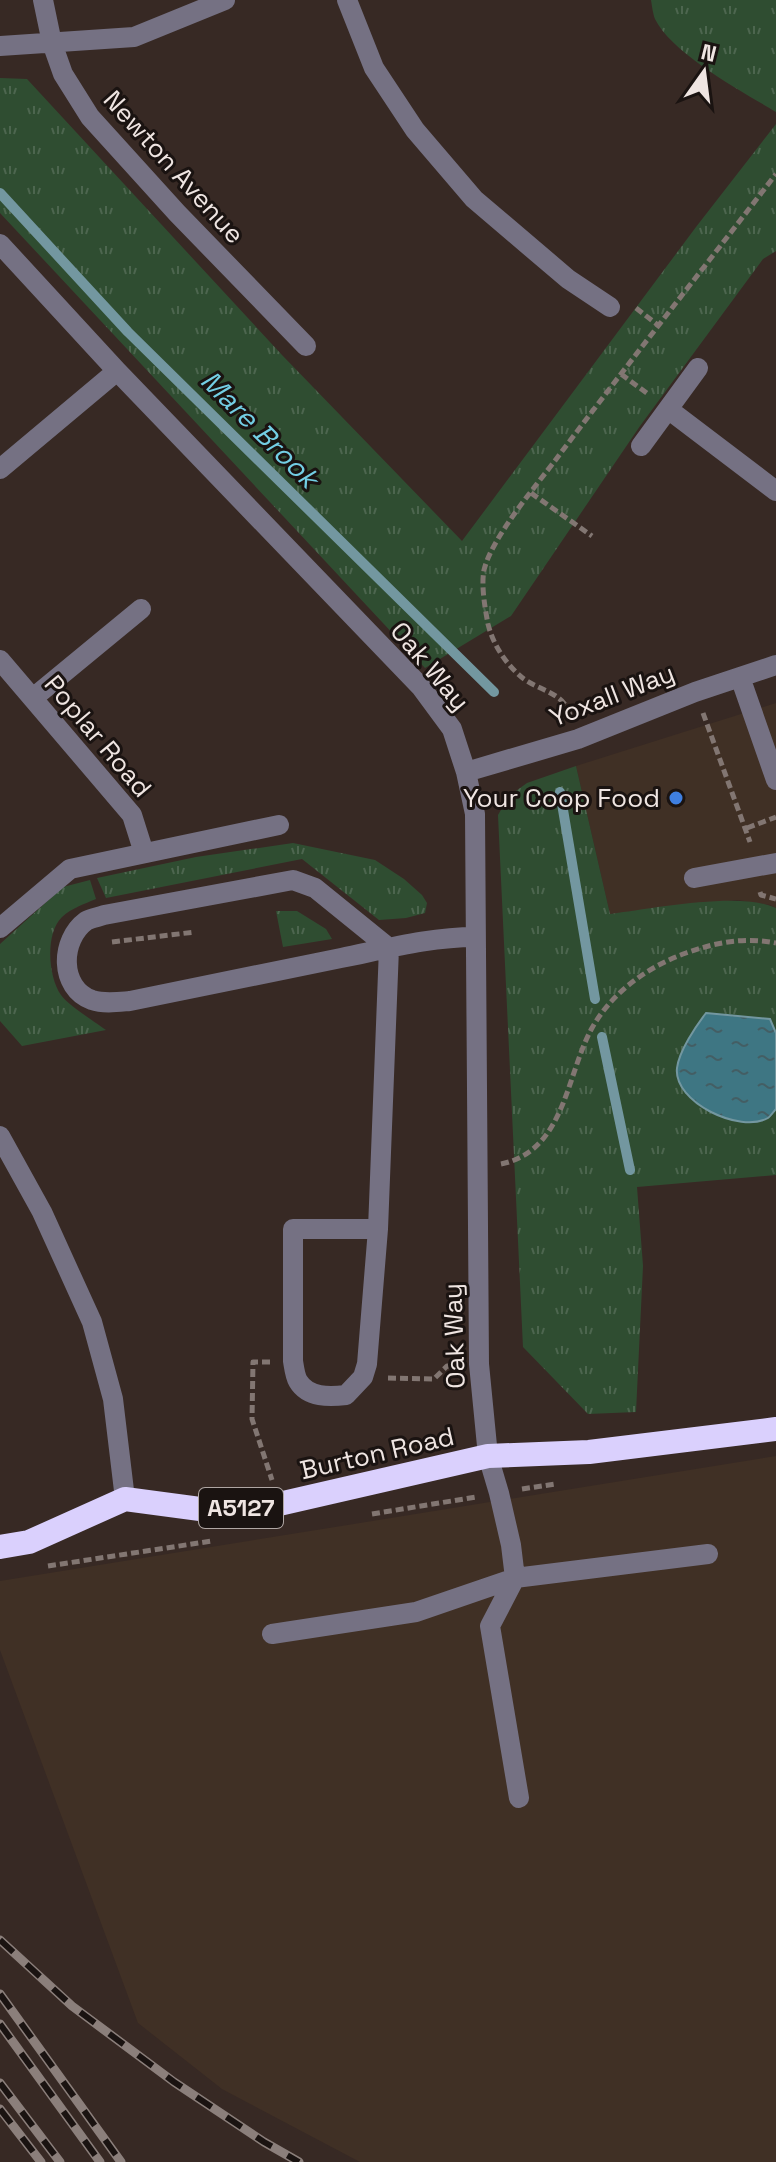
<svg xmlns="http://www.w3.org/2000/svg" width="776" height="2162" viewBox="0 0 776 2162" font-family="'Space Grotesk',sans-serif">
	<defs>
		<pattern id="grass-tufts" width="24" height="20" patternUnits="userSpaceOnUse" patternTransform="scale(2)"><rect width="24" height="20" fill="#2f4d31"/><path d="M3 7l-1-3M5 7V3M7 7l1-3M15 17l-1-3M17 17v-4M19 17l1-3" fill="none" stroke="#4d664f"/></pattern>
		<pattern id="water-ripples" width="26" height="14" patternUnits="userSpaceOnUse" patternTransform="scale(2)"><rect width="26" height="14" fill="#3e7683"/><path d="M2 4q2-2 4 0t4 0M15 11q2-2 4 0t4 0" fill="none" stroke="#435e64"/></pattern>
	</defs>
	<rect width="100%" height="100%" fill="#372924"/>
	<path fill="#403025" d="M 776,703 L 776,908 L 770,905 L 737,900 L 610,914 L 576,766 Z
		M 776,1456 L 776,2162 L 360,2162 L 222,2089 L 138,2023 L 0,1650 L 0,1581 Z"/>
	<path fill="url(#grass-tufts)" d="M 651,0 L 776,0 L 776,112 C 743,92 672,54 655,19 C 653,14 652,6 651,0 Z
		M 0,78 L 27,79 L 282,355 L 462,541 L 696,227 L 776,124 L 776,251 L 763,259 L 640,426 L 511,616 L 425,668 L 0,213 Z
		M 576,766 L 610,914 C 651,909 741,891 776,908 L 776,1175 L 637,1187 L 643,1266 L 636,1412 L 588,1414 L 523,1347 L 498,815 L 509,796 L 527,783 Z
		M 293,843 L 375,860 L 404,879 L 422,895 L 427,903 L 425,913 L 406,918 L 379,920 L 302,859 L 106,898 L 97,878 L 196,857 Z
		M 90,880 L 96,899 C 84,904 72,908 62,917 C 45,933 48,977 61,995 C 68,1005 95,1022 106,1030 L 22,1046 L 0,1021 L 0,944 L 63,887 Z
		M 276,911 L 297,911 L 326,929 L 332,939 L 283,947 Z"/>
	<path fill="url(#water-ripples)" stroke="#7397a0" stroke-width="2" d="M 706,1013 L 770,1019 L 776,1033 L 776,1109 C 775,1110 769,1118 768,1118 C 740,1134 673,1102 677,1068 C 679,1051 696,1026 706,1013 Z"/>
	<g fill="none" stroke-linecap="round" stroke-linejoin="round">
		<path stroke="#7397a0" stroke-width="10" d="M 0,193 L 128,332 L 494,692
			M 560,792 L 595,999
			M 602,1037 L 630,1170"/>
		<path stroke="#827672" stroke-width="5" stroke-dasharray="8 4" stroke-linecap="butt" d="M 636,308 L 659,326
			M 621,374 L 648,394
			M 531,493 L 592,536
			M 703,713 L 750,842
			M 570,715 C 564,693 541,691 524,679 C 507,666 493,645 488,624 C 485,608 481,586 484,570 C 492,537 536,486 557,458 C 629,362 703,269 776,174
			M 747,828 L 776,817
			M 760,892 L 761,895 L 776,899
			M 112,942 L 195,932
			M 501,1164 C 565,1151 566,1075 592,1028 C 612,992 649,966 686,953 C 717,942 744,937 776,943
			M 270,1362 L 253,1362 L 252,1419 L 272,1480
			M 388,1378 L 434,1379 L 447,1366 L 453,1366
			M 522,1489 L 555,1484
			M 372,1514 L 476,1497
			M 48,1566 L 212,1541"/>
		<path stroke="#757183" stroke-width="20" d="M 43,0 L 52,43 L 63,74 L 90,117 L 177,213 L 306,346
			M 347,0 L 374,68 L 415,130 L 474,199 L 568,279 L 610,307
			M 0,46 L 134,37 L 225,0
			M 0,244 L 117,371 L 421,687 L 452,729 L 466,772 L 475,814 L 479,1364 L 488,1456 L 499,1493 L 511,1545 L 515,1578 L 490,1626 L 519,1798
			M 668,409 L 776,491
			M 641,446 L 698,368
			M 0,469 L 117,371
			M 0,660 L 132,815 L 144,853
			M 740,677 L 776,780
			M 33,698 L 141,609
			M 466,772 L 578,739 L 695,692 L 776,665
			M 694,878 L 776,863
			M 0,928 L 70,869 L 279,825
			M 389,948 L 315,888 L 293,880 L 104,915 C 99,917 91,918 86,921 C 60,940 59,988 92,1000 C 104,1004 118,1002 130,1001 C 201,986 271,972 341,958 C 386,949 430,937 475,937
			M 0,1136 L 42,1212 L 92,1322 L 113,1399 L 125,1499
			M 378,1229 L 293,1229 L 293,1361 C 294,1367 295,1376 298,1381 C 308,1398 330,1397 346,1395 L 363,1377 L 367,1364 L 378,1229 L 389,948
			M 272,1634 L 416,1612 L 515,1578 L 708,1554"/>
		<path stroke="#dad0fd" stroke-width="24" d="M 0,1547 L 29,1542 L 125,1499 L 215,1511 L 279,1504 L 488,1456 L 589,1452 L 776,1429"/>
		<defs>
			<path id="rail" d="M 0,1940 L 72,2006 L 174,2082 L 264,2142 L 299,2162
				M 0,1994 L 121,2162
				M 0,2024 L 100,2162
				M 0,2083 L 60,2162
				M 0,2109 L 41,2162"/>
		</defs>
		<use href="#rail" stroke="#8b7f7b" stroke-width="9"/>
		<use href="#rail" stroke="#1a1311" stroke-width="6" stroke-dasharray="18" stroke-linecap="butt"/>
	</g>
	<circle fill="#3f7fe0" stroke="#1a1311" stroke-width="3" cx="676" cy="798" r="8"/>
	<g text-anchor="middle" stroke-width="6" stroke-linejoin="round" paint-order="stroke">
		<rect fill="#1a1311" stroke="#afa6a3" stroke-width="2" x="199" y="1488" width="84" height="40" rx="6"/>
		<g font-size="24" font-weight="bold" fill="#efe5e2">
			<text x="241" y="1516">A5127</text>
		</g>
		<g font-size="26" fill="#efe5e2" stroke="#1a1311">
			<text transform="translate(174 167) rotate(48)" y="9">Newton Avenue</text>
			<text transform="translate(430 666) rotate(50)" y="9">Oak Way</text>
			<text transform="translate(612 695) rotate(-21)" y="9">Yoxall Way</text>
			<text transform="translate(98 736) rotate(50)" y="9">Poplar Road</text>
			<text transform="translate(454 1336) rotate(-92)" y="9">Oak Way</text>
			<text transform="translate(377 1453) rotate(-13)" y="9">Burton Road</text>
		</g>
		<g font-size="26" fill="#efe5e2" stroke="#1a1311" text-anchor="end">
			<text x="660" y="807">Your Coop Food</text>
		</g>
		<g font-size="28" font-style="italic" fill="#73cee4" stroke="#1a1311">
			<text transform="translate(260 429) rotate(45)" y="10">Mare Brook</text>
		</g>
	</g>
	<g transform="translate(704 72) rotate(14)" stroke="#1a1311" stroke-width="6" paint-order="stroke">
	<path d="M0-6L14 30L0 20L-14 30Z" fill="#efe5e2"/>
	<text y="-12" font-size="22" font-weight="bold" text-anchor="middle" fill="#efe5e2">N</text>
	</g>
</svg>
